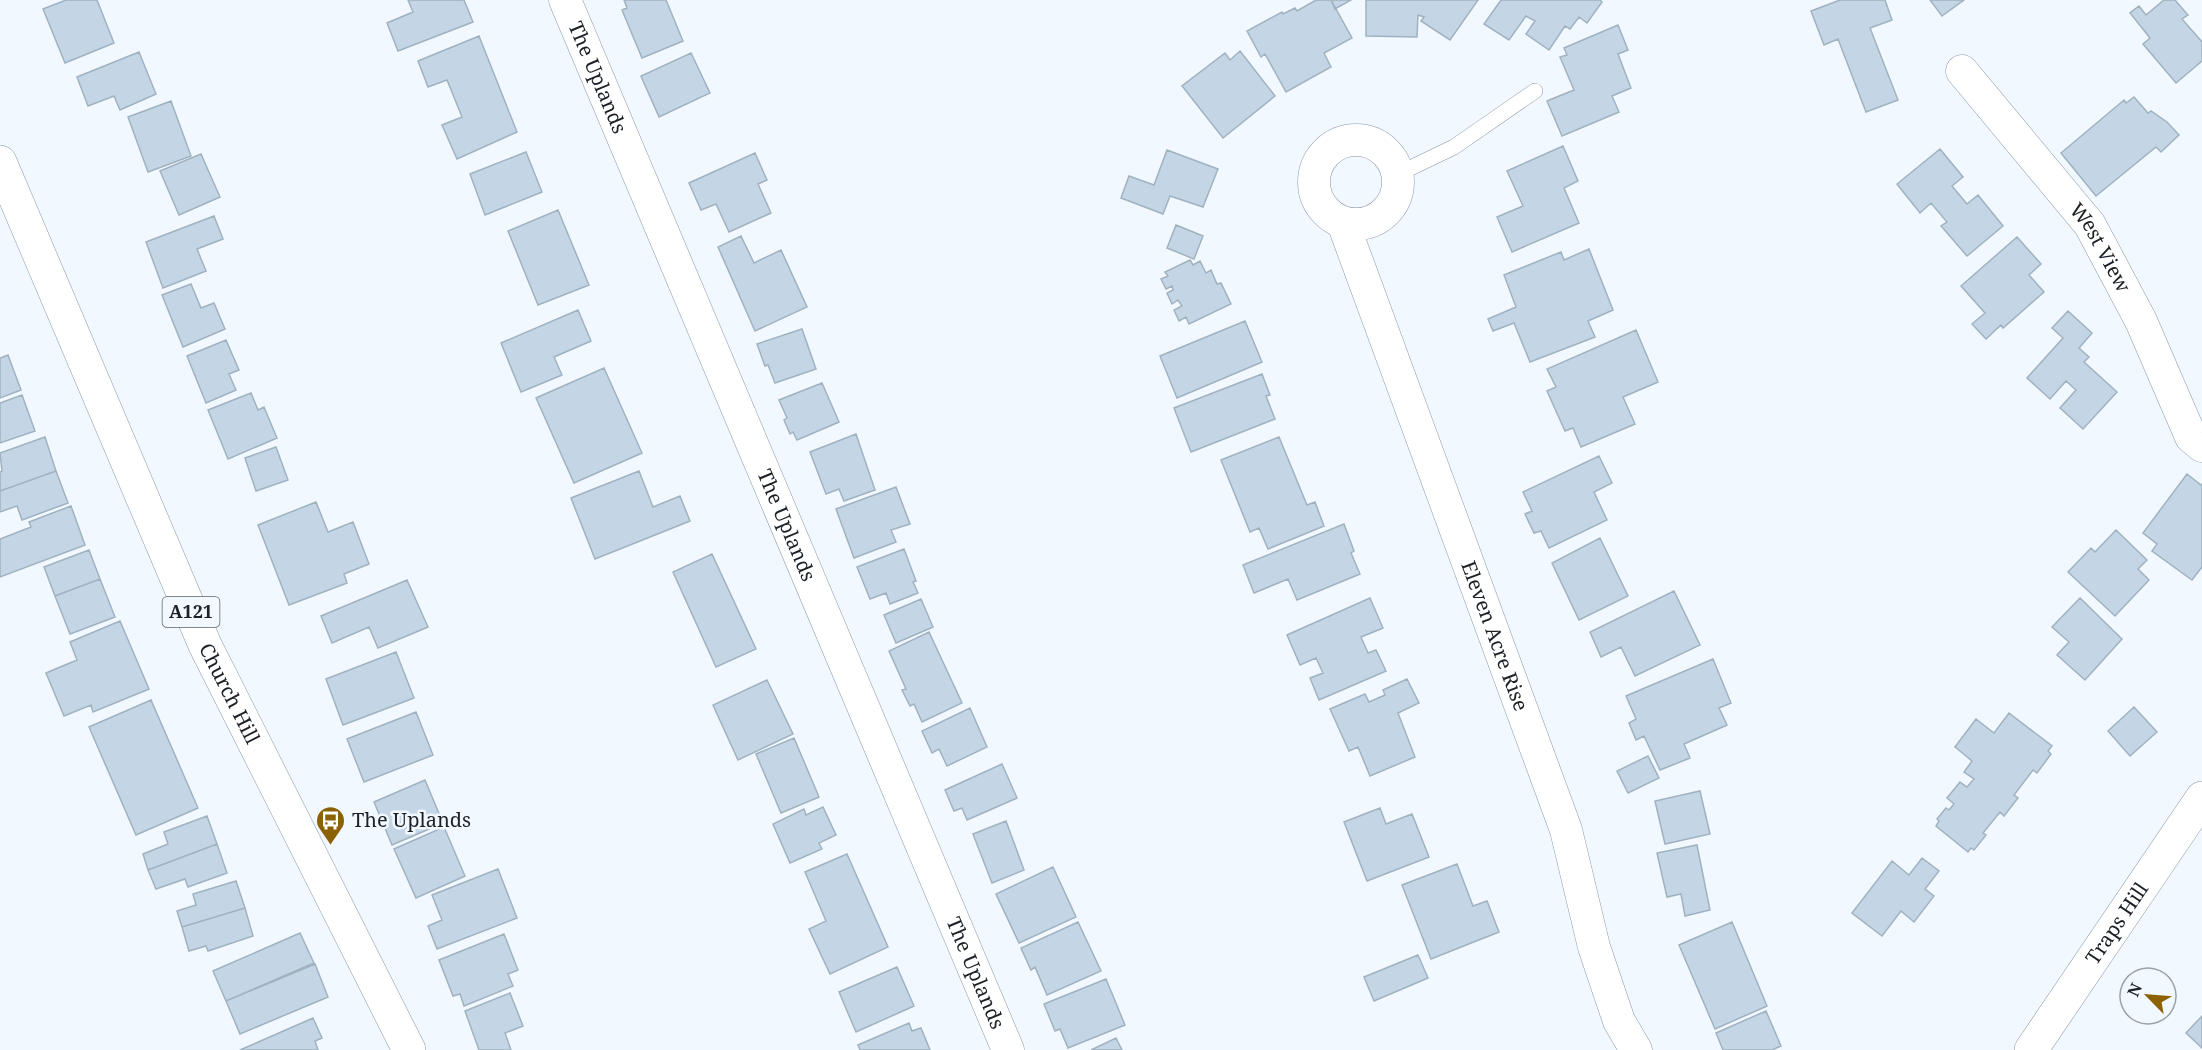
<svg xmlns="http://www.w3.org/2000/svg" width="2202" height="1050" viewBox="0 0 2202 1050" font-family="'Noto Serif',serif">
	<rect width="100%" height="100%" fill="#f1f8ff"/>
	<path fill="#c4d6e5" stroke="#a0b2c0" stroke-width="1.5" d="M 66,0 L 97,0 L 114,43 L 65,63 L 43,9 Z
		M 408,0 L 464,0 L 473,22 L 398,51 L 387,23 L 413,12 Z
		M 624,0 L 666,0 L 683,41 L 642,58 L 622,10 L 627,8 Z
		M 1316,0 L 1331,0 L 1352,38 L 1324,53 L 1331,67 L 1286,92 L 1265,54 L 1261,57 L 1247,31 L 1282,12 L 1283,14 L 1295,8 L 1297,11 Z
		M 1331,0 L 1351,0 L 1335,9 Z
		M 1366,0 L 1478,0 L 1450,40 L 1421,21 L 1424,17 L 1418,15 L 1417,37 L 1366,36 Z
		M 1501,0 L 1600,0 L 1602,2 L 1587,23 L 1579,17 L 1570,29 L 1565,26 L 1549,50 L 1526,34 L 1535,21 L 1526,16 L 1509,40 L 1484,24 Z
		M 1840,0 L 1885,0 L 1892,20 L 1870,28 L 1898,100 L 1866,112 L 1838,39 L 1824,45 L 1811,11 Z
		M 1930,0 L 1964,0 L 1942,16 Z
		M 2164,0 L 2175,0 L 2188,15 L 2182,19 L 2202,42 L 2202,61 L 2176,83 L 2143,44 L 2150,38 L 2130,13 L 2139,6 L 2146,15 Z
		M 1618,25 L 1628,50 L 1618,54 L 1631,88 L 1612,96 L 1619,112 L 1562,136 L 1547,101 L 1574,90 L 1560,57 L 1567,55 L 1564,48 Z
		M 479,36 L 517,132 L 457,159 L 442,125 L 462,117 L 447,80 L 428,87 L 418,61 Z
		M 1240,51 L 1275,96 L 1223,138 L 1182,86 L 1225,53 L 1230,60 Z
		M 139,52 L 156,94 L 120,110 L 114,96 L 88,106 L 77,77 Z
		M 691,53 L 710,93 L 659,117 L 641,76 Z
		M 2134,97 L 2148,113 L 2151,111 L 2167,122 L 2179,135 L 2161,152 L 2156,147 L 2096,196 L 2061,153 L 2124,100 L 2126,103 Z
		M 171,101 L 191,156 L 148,172 L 128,117 Z
		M 1563,146 L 1578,181 L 1564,188 L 1579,223 L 1512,252 L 1497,217 L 1523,206 L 1507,171 Z
		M 1940,149 L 1963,177 L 1952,186 L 1967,204 L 1978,195 L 2003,226 L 1967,256 L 1941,226 L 1947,222 L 1931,203 L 1920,213 L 1897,184 Z
		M 1167,150 L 1218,169 L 1203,207 L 1170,196 L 1163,214 L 1121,198 L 1129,176 L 1154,185 Z
		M 526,152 L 542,192 L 485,215 L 470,174 Z
		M 755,153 L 767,180 L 758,184 L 771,213 L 729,232 L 716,204 L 701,210 L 689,183 Z
		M 201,154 L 220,197 L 179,215 L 160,171 Z
		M 558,210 L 589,285 L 538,305 L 508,231 Z
		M 214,216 L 223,239 L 197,249 L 206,271 L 163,288 L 146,242 Z
		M 1176,225 L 1203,236 L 1194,259 L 1167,248 Z
		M 741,236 L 754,263 L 781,250 L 807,307 L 755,331 L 718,247 Z
		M 2017,237 L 2041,264 L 2029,275 L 2044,292 L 2003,328 L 2001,325 L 1986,339 L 1972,324 L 1985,313 L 1961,286 Z
		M 1589,249 L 1613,310 L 1588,321 L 1595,337 L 1530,362 L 1514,323 L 1493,331 L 1488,319 L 1516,307 L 1504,275 L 1561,252 L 1564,260 Z
		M 1190,260 L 1193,265 L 1200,261 L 1206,273 L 1211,270 L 1217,284 L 1221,283 L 1231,304 L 1189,324 L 1186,317 L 1179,321 L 1174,310 L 1182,306 L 1178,300 L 1172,304 L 1167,293 L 1173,290 L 1172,286 L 1166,289 L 1161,279 L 1168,276 L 1165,272 Z
		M 191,284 L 201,308 L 214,303 L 225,329 L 183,347 L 162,295 Z
		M 578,310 L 591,341 L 554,357 L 562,375 L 521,392 L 501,343 Z
		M 2068,311 L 2092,333 L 2079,348 L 2089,357 L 2084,362 L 2117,392 L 2083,429 L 2060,408 L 2076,390 L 2066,381 L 2050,399 L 2027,378 L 2063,338 L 2052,328 Z
		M 1245,321 L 1262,362 L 1177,398 L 1160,356 Z
		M 802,329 L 816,369 L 775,383 L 768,365 L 765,366 L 757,344 Z
		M 1636,330 L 1658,382 L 1623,397 L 1635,424 L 1581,447 L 1573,428 L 1565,431 L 1547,391 L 1556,387 L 1547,369 Z
		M 226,340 L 239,370 L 229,374 L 236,390 L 206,403 L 187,356 Z
		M 8,355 L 21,390 L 0,398 L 0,358 Z
		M 604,368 L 642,453 L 574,483 L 536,398 Z
		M 1262,374 L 1270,395 L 1266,396 L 1275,419 L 1191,452 L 1174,408 Z
		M 822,383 L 839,422 L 797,440 L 793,432 L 790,434 L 784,420 L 787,418 L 779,400 Z
		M 251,393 L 258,410 L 264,407 L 277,438 L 228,459 L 208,410 Z
		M 22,395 L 35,431 L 0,443 L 0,403 Z
		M 856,434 L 875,490 L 844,501 L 839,489 L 826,494 L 810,452 Z
		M 45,437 L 56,471 L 0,491 L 0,472 L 2,471 L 0,453 Z
		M 1279,437 L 1307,505 L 1315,502 L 1324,526 L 1268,549 L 1259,528 L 1250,532 L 1221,460 Z
		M 276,447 L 288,480 L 256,491 L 245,458 Z
		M 1599,456 L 1612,483 L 1594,492 L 1607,520 L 1549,548 L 1541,531 L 1534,533 L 1525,514 L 1532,511 L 1523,492 Z
		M 56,471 L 68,503 L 22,520 L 17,506 L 0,512 L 0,491 Z
		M 639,471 L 653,507 L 680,496 L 690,521 L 595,559 L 571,498 Z
		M 2187,474 L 2201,485 L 2202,484 L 2202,567 L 2192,580 L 2152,551 L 2157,544 L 2143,533 Z
		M 896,487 L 910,524 L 891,530 L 896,542 L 854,558 L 836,509 Z
		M 316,502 L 328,532 L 353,522 L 369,564 L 344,574 L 347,583 L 289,605 L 258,525 Z
		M 71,506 L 85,545 L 0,577 L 0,539 L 31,527 L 29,522 Z
		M 1344,524 L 1354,551 L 1351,553 L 1360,574 L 1297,600 L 1288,579 L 1254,593 L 1243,565 Z
		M 2116,530 L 2147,560 L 2138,569 L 2149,580 L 2115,616 L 2068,572 L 2091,548 L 2095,552 Z
		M 1600,538 L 1628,596 L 1579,620 L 1552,563 Z
		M 904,549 L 916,581 L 913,582 L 918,593 L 890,604 L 886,593 L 870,599 L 857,567 Z
		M 89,550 L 100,579 L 55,596 L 44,567 Z
		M 712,554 L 756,649 L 716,667 L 673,572 Z
		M 100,579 L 115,617 L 70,634 L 55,596 Z
		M 407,580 L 428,627 L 378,648 L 369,627 L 332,643 L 321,616 Z
		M 1674,591 L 1700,645 L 1635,676 L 1621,647 L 1601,657 L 1590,632 Z
		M 1370,598 L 1383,628 L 1361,637 L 1368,653 L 1376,650 L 1386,671 L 1319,700 L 1310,678 L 1323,673 L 1316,658 L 1300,665 L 1287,635 Z
		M 2080,598 L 2122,639 L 2085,680 L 2057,655 L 2069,642 L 2052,627 Z
		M 921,599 L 933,627 L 896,643 L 884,615 Z
		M 120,621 L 149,689 L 93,712 L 91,705 L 64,716 L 46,673 L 77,660 L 70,642 Z
		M 929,632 L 962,703 L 922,722 L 914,704 L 910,706 L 902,690 L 906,689 L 889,651 Z
		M 396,652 L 414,698 L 343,725 L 326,679 Z
		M 1713,659 L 1731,703 L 1719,708 L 1727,725 L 1684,744 L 1690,758 L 1660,770 L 1644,736 L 1636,740 L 1629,723 L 1636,719 L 1626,696 Z
		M 1407,679 L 1419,703 L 1398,713 L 1415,757 L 1370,776 L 1358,747 L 1349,751 L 1330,709 L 1365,694 L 1369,702 L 1385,695 L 1383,690 Z
		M 767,680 L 793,734 L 738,760 L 713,705 Z
		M 151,700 L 198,808 L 136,835 L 89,727 Z
		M 2134,707 L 2157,732 L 2130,756 L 2108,731 Z
		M 970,708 L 987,747 L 947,766 L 939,749 L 932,753 L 922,731 Z
		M 416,712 L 433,755 L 364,782 L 347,739 Z
		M 2009,713 L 2052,746 L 2048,751 L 2051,754 L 2037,773 L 2033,770 L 2014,795 L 2018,798 L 2004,816 L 2000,812 L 1983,833 L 1986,835 L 1974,850 L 1971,848 L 1968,852 L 1936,826 L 1939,821 L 1937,819 L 1946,808 L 1949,810 L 1954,804 L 1947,798 L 1960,782 L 1967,787 L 1974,779 L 1964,772 L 1972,761 L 1955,747 L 1976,719 L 1994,733 Z
		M 794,738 L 819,797 L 781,813 L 756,754 Z
		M 1648,756 L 1659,778 L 1628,793 L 1617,771 Z
		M 1002,764 L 1017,798 L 967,820 L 962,808 L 954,811 L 945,790 Z
		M 425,780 L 443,823 L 392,845 L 374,802 Z
		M 1700,791 L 1710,834 L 1665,844 L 1655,801 Z
		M 823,807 L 836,835 L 819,843 L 822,849 L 790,863 L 773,824 L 804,809 L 806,815 Z
		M 1380,808 L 1386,824 L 1412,814 L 1429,857 L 1367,881 L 1344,822 Z
		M 207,816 L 217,844 L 148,870 L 143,854 L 168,844 L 164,832 Z
		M 1006,821 L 1024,870 L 992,883 L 973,834 Z
		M 444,827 L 465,876 L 416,898 L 394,849 Z
		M 217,844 L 227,873 L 188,887 L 185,879 L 156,889 L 148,870 Z
		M 1697,845 L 1710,910 L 1685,916 L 1681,894 L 1667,897 L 1657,853 Z
		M 847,854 L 888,947 L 830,974 L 809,929 L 826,921 L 805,872 Z
		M 1922,858 L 1939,871 L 1925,889 L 1934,896 L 1914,922 L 1901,911 L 1882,936 L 1852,913 L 1892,861 L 1909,875 Z
		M 1457,864 L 1473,906 L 1487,901 L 1499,932 L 1431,959 L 1402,885 Z
		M 1053,867 L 1076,917 L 1019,943 L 996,894 Z
		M 498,869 L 517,918 L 437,949 L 428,926 L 442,920 L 432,895 Z
		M 236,881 L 245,908 L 182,927 L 177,911 L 196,905 L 193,894 Z
		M 245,908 L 253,936 L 208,951 L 206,946 L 189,951 L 182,927 Z
		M 1078,922 L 1101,971 L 1047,995 L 1035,967 L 1031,970 L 1021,948 Z
		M 1732,922 L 1767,1006 L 1715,1029 L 1679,945 Z
		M 300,933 L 314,963 L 226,1001 L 213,971 Z
		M 504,934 L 518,970 L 508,974 L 513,986 L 464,1006 L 460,994 L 453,996 L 439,960 Z
		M 1418,955 L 1428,978 L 1374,1001 L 1364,977 Z
		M 315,964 L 328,997 L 240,1034 L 226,1001 Z
		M 897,967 L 914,1006 L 856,1032 L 839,992 Z
		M 1106,979 L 1125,1025 L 1068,1048 L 1060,1029 L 1055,1031 L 1044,1004 Z
		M 510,993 L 523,1026 L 505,1033 L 511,1050 L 479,1050 L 465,1011 Z
		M 1766,1011 L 1781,1046 L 1772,1050 L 1723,1050 L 1716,1033 Z
		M 2202,1016 L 2202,1048 L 2186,1033 Z
		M 313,1018 L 322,1038 L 315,1041 L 318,1050 L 240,1050 Z
		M 909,1023 L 912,1031 L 921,1028 L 930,1050 L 860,1050 L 858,1045 Z
		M 1116,1038 L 1122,1050 L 1091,1050 Z"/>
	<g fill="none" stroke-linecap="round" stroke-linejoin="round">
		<defs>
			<path id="lane" d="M 1398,174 L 1454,147 L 1535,91"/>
			<g id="street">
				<path id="s1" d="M 565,0 L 1008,1050"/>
				<path id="s2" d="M 1962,71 L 2090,225 L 2141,321 L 2191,437 L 2202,446"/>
				<circle cx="1356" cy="182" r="42"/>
				<path id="s3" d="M 1343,223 L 1566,830 L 1594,947 L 1619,1021 L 1636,1050"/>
			</g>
			<g id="secondary">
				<path id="s4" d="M 2031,1050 L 2202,798"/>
			</g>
			<g id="primary">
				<path id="s5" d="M 0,162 L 205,645 L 409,1050"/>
			</g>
		</defs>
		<use href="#lane" stroke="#8899a7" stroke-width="16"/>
		<use href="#street" stroke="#8899a7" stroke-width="33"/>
		<use href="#secondary" stroke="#8899a7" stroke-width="34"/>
		<use href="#primary" stroke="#8899a7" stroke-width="34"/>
		<use href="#lane" stroke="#fff" stroke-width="15"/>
		<use href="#street" stroke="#fff" stroke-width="32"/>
		<use href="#secondary" stroke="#fff" stroke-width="33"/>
		<use href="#primary" stroke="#fff" stroke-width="33"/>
	</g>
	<defs>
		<symbol id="bus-pin" viewBox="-11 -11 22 30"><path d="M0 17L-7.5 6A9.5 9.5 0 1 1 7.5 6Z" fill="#8b6102" stroke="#f1f8ff"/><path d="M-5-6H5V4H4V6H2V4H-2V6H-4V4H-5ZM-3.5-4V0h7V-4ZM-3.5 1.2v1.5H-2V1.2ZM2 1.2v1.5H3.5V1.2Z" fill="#fff"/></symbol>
	</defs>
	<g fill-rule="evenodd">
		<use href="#bus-pin" x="314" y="804" width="33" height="45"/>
	</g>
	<g text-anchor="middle" stroke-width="5" stroke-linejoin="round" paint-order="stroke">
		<rect fill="#f1f8ff" stroke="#5b6268" stroke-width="1.5" x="162.5" y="597" width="57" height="30" rx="4.5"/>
		<g font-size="18" font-weight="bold" fill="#1b2127">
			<text x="191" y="618">A121</text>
		</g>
		<g font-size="20" fill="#1b2127" stroke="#f1f8ff">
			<text dy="7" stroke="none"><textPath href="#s1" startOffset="84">The Uplands</textPath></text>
			<text dy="7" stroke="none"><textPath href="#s2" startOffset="225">West View</textPath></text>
			<text dy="7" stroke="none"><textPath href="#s1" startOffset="570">The Uplands</textPath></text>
			<text dy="7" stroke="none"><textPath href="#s3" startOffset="440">Eleven Acre Rise</textPath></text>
			<text dy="7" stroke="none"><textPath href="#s5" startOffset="579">Church Hill</textPath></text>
			<text dy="7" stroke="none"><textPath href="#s4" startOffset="153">Traps Hill</textPath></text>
			<text dy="7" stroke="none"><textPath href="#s1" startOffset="1056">The Uplands</textPath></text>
		</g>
		<g font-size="20" fill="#1b2127" stroke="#f1f8ff" text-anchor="start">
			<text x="352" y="827">The Uplands</text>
		</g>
	</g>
	<g transform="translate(2148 996) rotate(295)"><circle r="28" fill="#f1f8ff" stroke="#9ba2a9" stroke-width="1.5"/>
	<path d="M0-4.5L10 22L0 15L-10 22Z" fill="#8b6102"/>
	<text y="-9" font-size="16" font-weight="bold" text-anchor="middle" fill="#1b2127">N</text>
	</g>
</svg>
